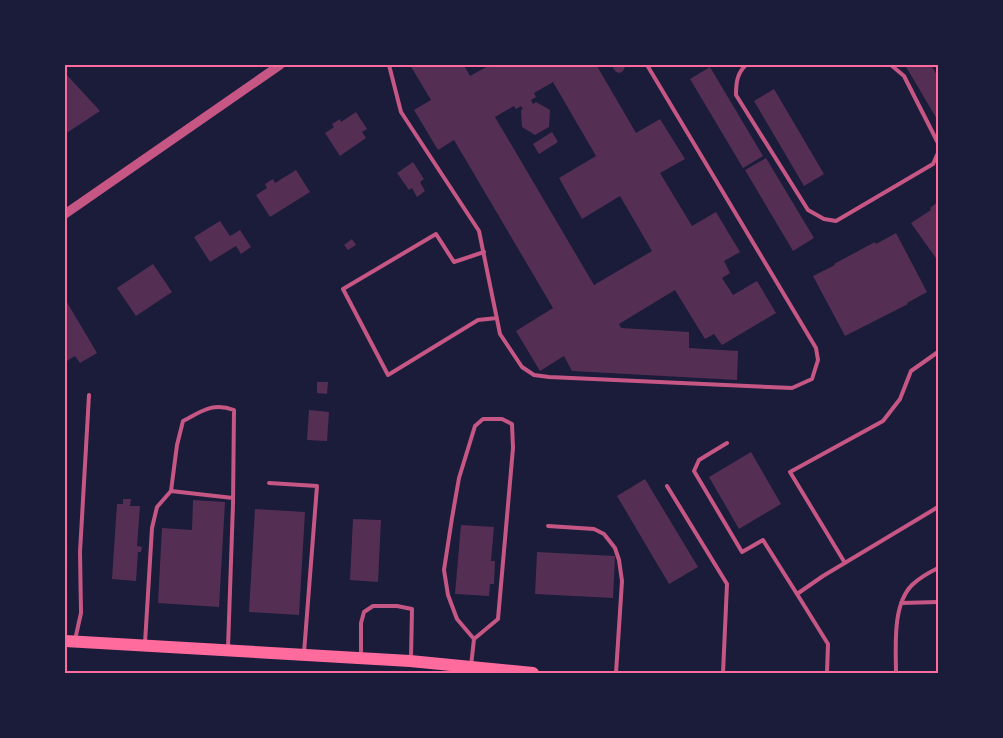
<svg xmlns="http://www.w3.org/2000/svg" width="1003" height="738" viewBox="0 0 1003 738" font-family="'IBM Plex Sans',sans-serif">
	<rect width="100%" height="100%" fill="#1b1b3a"/>
	<path fill="#542f53" fill-rule="evenodd" d="M 410,65 L 464,65 L 470,76 L 490,65 L 599,65 L 597,66 L 636,133 L 660,119 L 685,159 L 660,173 L 692,226 L 716,212 L 740,252 L 724,261 L 730,273 L 722,278 L 733,295 L 757,281 L 776,313 L 722,345 L 714,334 L 705,339 L 675,290 L 619,324 L 621,328 L 689,332 L 689,348 L 738,351 L 737,380 L 572,371 L 564,356 L 540,371 L 516,331 L 553,308 L 454,140 L 438,150 L 414,110 L 431,100 ZM 553,82 L 596,156 L 559,178 L 582,219 L 620,196 L 652,251 L 594,285 L 495,117 L 514,106 L 516,109 L 521,106 L 523,109 L 521,110 L 522,127 L 535,135 L 549,127 L 550,110 L 536,102 L 533,104 L 531,100 L 536,97 L 534,93 Z
		M 614,65 L 624,65 L 625,67 L 623,71 L 620,73 L 616,72 L 613,68 Z
		M 905,65 L 931,65 L 938,77 L 938,121 Z
		M 710,67 L 763,156 L 743,168 L 690,79 Z
		M 66,74 L 100,111 L 65,134 L 65,75 Z
		M 774,89 L 824,174 L 804,186 L 754,101 Z
		M 356,112 L 367,129 L 362,132 L 366,138 L 340,156 L 325,133 L 334,127 L 332,124 L 340,119 L 341,122 Z
		M 552,132 L 558,142 L 539,154 L 533,144 Z
		M 766,158 L 814,238 L 793,251 L 745,170 Z
		M 413,162 L 424,179 L 420,182 L 425,191 L 417,197 L 412,188 L 409,190 L 397,173 Z
		M 296,170 L 310,192 L 270,217 L 256,195 L 267,188 L 265,184 L 273,179 L 275,183 Z
		M 938,202 L 938,261 L 911,223 L 931,210 L 930,208 Z
		M 220,221 L 230,236 L 240,230 L 251,247 L 241,254 L 236,246 L 210,262 L 194,237 Z
		M 896,233 L 927,292 L 907,303 L 908,304 L 845,336 L 813,276 L 835,265 L 834,264 L 875,242 L 876,244 Z
		M 352,239 L 356,245 L 348,250 L 344,245 Z
		M 153,264 L 172,292 L 136,316 L 117,288 Z
		M 65,299 L 97,353 L 80,363 L 75,356 L 65,362 Z
		M 317,382 L 328,382 L 327,394 L 317,393 Z
		M 309,410 L 329,412 L 327,441 L 307,440 Z
		M 751,452 L 781,504 L 739,529 L 709,477 Z
		M 645,479 L 698,567 L 669,584 L 617,496 Z
		M 123,499 L 131,499 L 130,506 L 140,506 L 137,546 L 142,547 L 141,552 L 138,552 L 136,581 L 112,579 L 117,504 L 123,504 Z
		M 193,500 L 225,502 L 219,607 L 158,603 L 162,528 L 192,530 Z
		M 255,509 L 305,512 L 299,615 L 249,612 Z
		M 353,519 L 381,520 L 378,582 L 350,580 Z
		M 461,525 L 494,527 L 491,561 L 495,561 L 494,584 L 490,584 L 489,596 L 455,594 Z
		M 537,552 L 615,556 L 613,598 L 535,594 Z"/>
	<g fill="none" stroke-linecap="round" stroke-linejoin="round">
		<path stroke="#c65784" stroke-width="4" d="M 389,65 L 401,112 L 479,231 L 500,334 L 522,367 L 534,375 L 549,377 L 792,388 L 812,379 L 818,360 L 816,348 L 647,65
			M 746,65 C 737,73 736,83 736,95 L 808,210 L 824,219 L 836,221 L 933,164 L 938,153 L 938,143 L 904,76 L 891,65
			M 484,252 L 454,262 L 436,234 L 343,289 L 388,375 L 478,320 L 497,318
			M 727,443 L 699,460 L 694,471 L 742,552 L 763,540 L 797,594
			M 269,483 L 317,486 L 304,653
			M 667,486 L 727,584 L 723,673
			M 171,491 L 233,498
			M 548,526 L 594,529 L 604,534 L 615,548 L 619,560 L 622,581 L 616,673
			M 845,563 L 790,472 L 883,421 L 900,399 L 911,371 L 938,352
			M 901,603 L 938,602
			M 75,640 L 81,613 L 80,552 L 89,395
			M 145,643 L 152,528 L 157,507 L 171,491 L 177,445 L 183,421 C 202,411 213,402 234,410 L 233,504 L 228,648
			M 361,656 L 361,623 L 364,612 L 373,606 L 397,606 L 412,609 L 411,658
			M 471,666 L 474,639 L 498,619 L 513,448 L 512,424 L 502,419 L 483,419 L 475,426 L 459,478 L 452,518 L 444,570 L 448,595 L 457,619 L 474,639
			M 827,673 L 828,644 L 797,594 L 823,576 L 938,507
			M 896,673 C 896,647 892,605 912,585 C 919,578 928,573 938,568"/>
		<path stroke="#c65784" stroke-width="9" d="M 65,214 L 280,65"/>
		<path stroke="#ff6b9d" stroke-width="12" d="M 65,641 L 410,661 L 533,673"/>
	</g>
	<rect width="1003" height="738" fill="none" stroke="#1b1b3a" stroke-width="132"/>
	<rect x="66" y="66" width="871" height="606" fill="none" stroke="#ff6b9d" stroke-width="2"/>
</svg>
